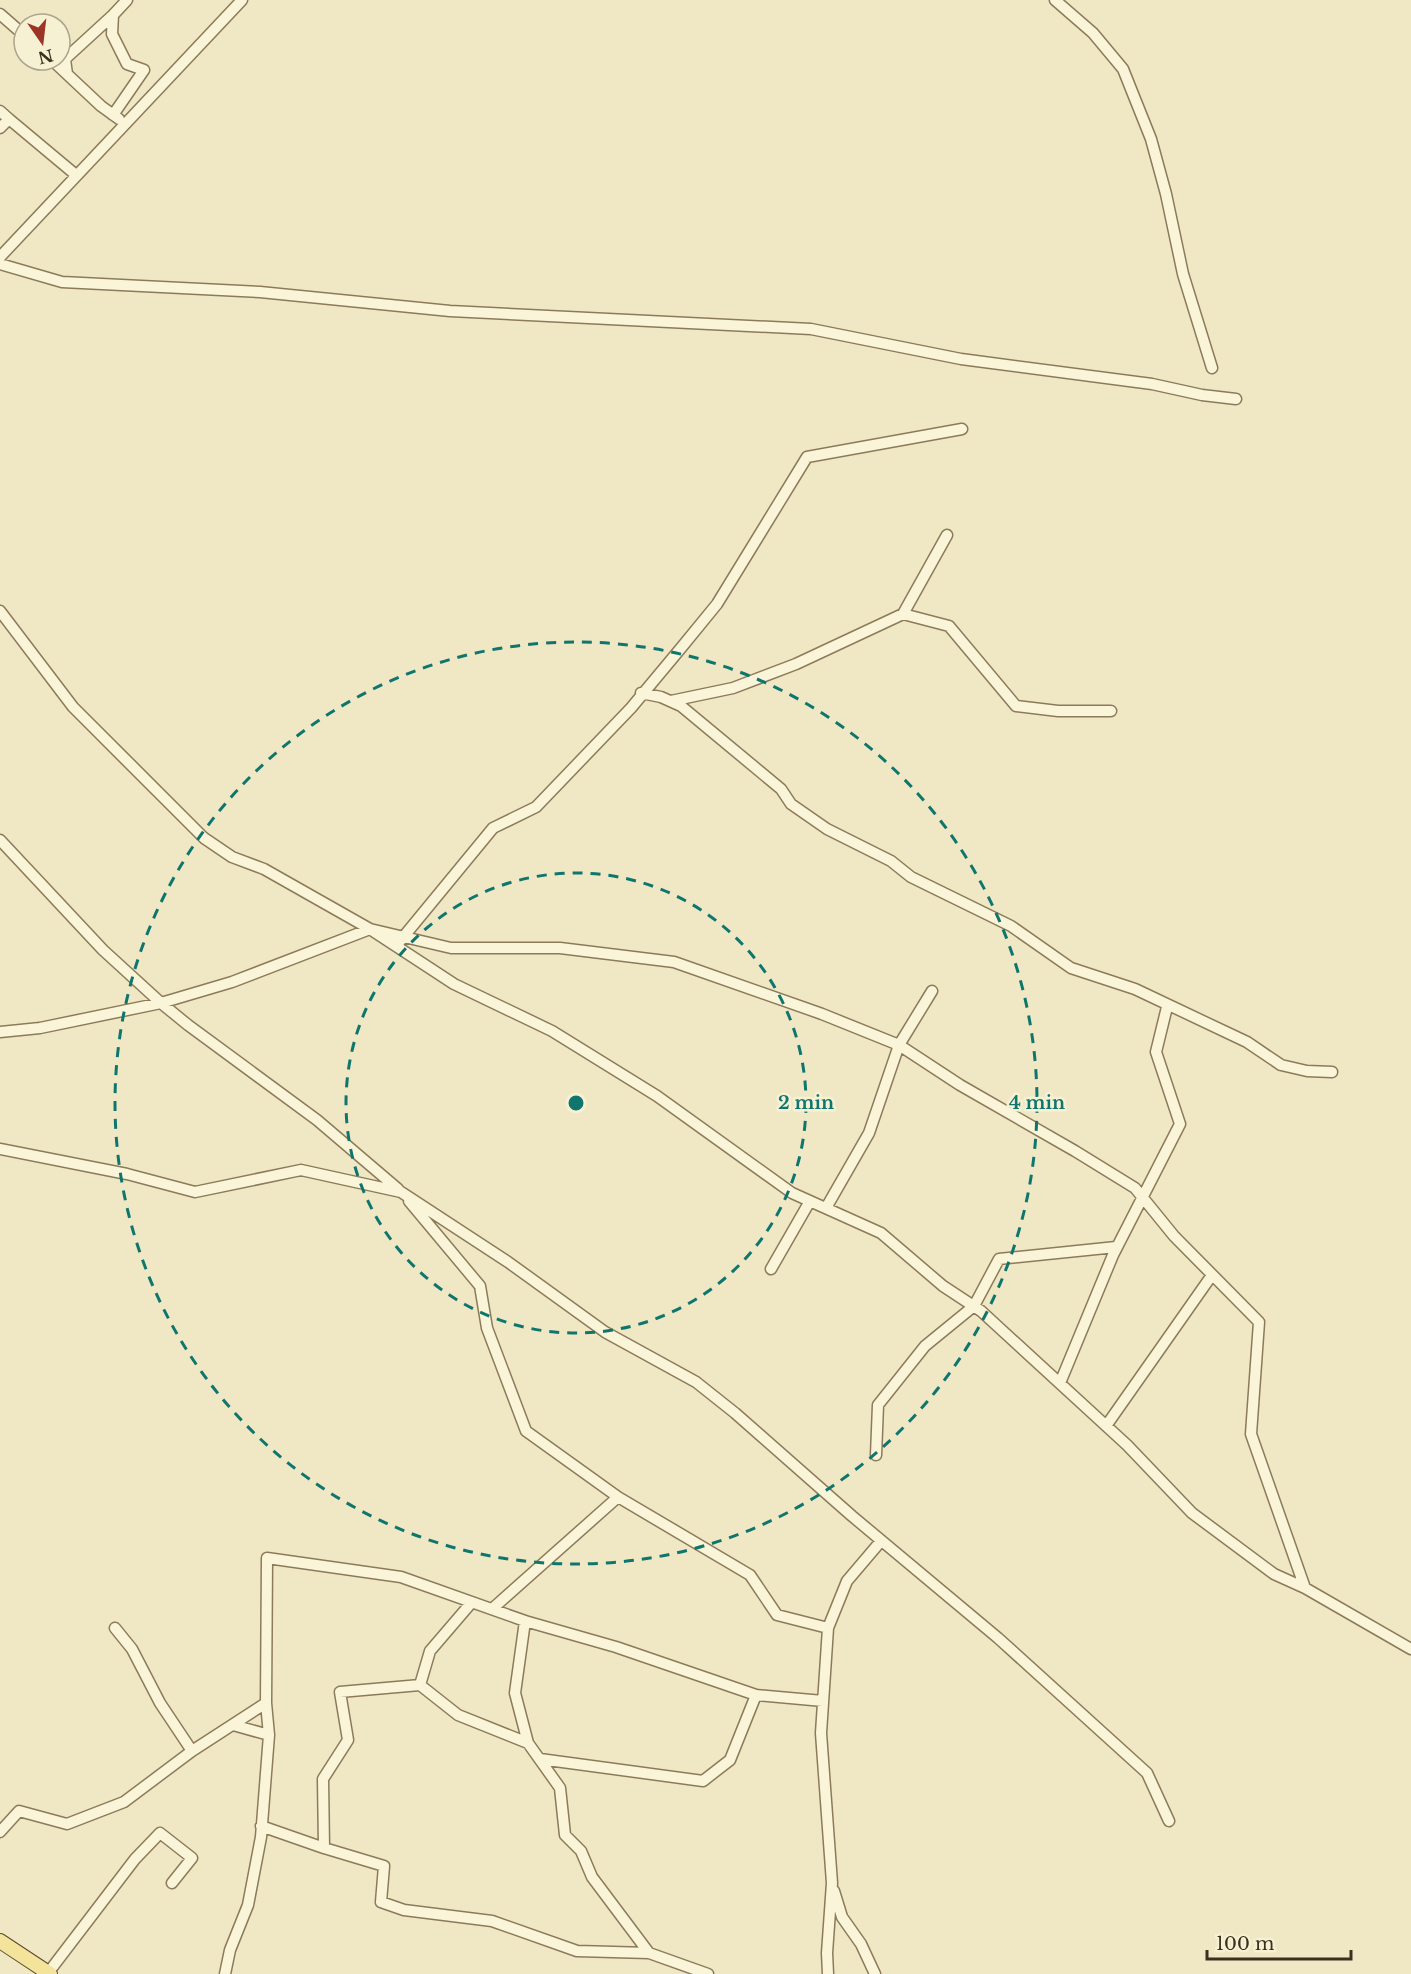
<svg xmlns="http://www.w3.org/2000/svg" width="1411" height="1974" viewBox="0 0 1411 1974" font-family="'Libre Baskerville',serif">
	<rect width="100%" height="100%" fill="#f0e8c4"/>
	<g fill="none" stroke-linecap="round" stroke-linejoin="round">
		<defs>
			<path id="minor" d="M 1055,0 L 1093,33 L 1123,69 L 1151,139 L 1166,194 L 1183,274 L 1212,368
				M 0,14 L 24,35
				M 113,15 L 127,0
				M 52,60 L 101,106 L 119,119
				M 67,74 L 65,59 L 113,15 L 112,34 L 127,64 L 144,70 L 113,115
				M 0,111 L 9,119
				M 0,128 L 9,119 L 76,175
				M 0,257 L 242,0
				M 0,264 L 62,282 L 260,292 L 450,311 L 811,329 L 961,359 L 1152,384 L 1202,395 L 1236,399
				M 0,611 L 73,707 L 204,838 L 232,857 L 264,869 L 370,929 L 454,984 L 552,1031 L 657,1096 L 792,1193 L 881,1233 L 943,1286 L 981,1311 L 1127,1445 L 1192,1513 L 1274,1574 L 1305,1588 L 1411,1649
				M 903,614 L 947,535
				M 641,693 L 661,697 L 681,706 L 781,789 L 791,804 L 827,829 L 891,861 L 911,877 L 1011,926 L 1071,968 L 1135,989 L 1247,1042 L 1281,1065 L 1307,1071 L 1332,1072
				M 671,701 L 733,688 L 796,664 L 903,614 L 949,626 L 1016,706 L 1058,711 L 1111,711
				M 0,840 L 103,950 L 161,1003 L 188,1025 L 317,1120 L 398,1189
				M 400,941 L 493,828 L 536,807 L 631,708 L 681,648 L 717,604 L 807,457 L 962,429
				M 0,1032 L 40,1028 L 161,1003 L 232,982 L 370,929 L 451,948 L 560,948 L 674,962 L 822,1014 L 899,1045 L 960,1085 L 1075,1151 L 1135,1188 L 1174,1236 L 1259,1322 L 1251,1434 L 1305,1588
				M 0,1149 L 127,1174 L 195,1192 L 301,1170 L 401,1192 L 508,1262 L 605,1332 L 696,1382 L 735,1413 L 852,1516 L 998,1638 L 1147,1773 L 1169,1821
				M 409,1201 L 480,1286 L 487,1328 L 526,1431 L 618,1497 L 750,1575 L 777,1615 L 828,1628
				M 826,1208 L 869,1133 L 899,1045 L 932,991
				M 771,1269 L 810,1201
				M 1060,1383 L 1113,1255 L 1180,1124 L 1156,1052 L 1167,1007
				M 1106,1426 L 1212,1275
				M 876,1455 L 878,1405 L 925,1346 L 974,1306 L 999,1259 L 1116,1247
				M 492,1609 L 618,1497
				M 525,1621 L 616,1647 L 756,1695 L 730,1760 L 703,1781 L 540,1759
				M 115,1628 L 132,1649 L 160,1703 L 192,1751
				M 420,1685 L 458,1715 L 528,1743
				M 756,1695 L 823,1701
				M 233,1725 L 269,1735
				M 261,1826 L 324,1848 L 323,1779 L 348,1740 L 340,1692 L 420,1685 L 430,1651 L 472,1602
				M 0,1832 L 19,1811 L 67,1824 L 124,1802 L 192,1751 L 266,1703
				M 324,1848 L 384,1866 L 381,1902 L 404,1910 L 492,1921 L 577,1951 L 649,1953 L 708,1974
				M 834,1891 L 842,1917 L 861,1944 L 875,1974
				M 48,1973 L 135,1859 L 160,1833 L 192,1858 L 172,1883
				M 225,1974 L 230,1950 L 248,1905 L 261,1837 L 269,1735 L 266,1703 L 267,1558 L 401,1577 L 525,1621 L 515,1693 L 528,1743 L 560,1788 L 565,1835 L 581,1851 L 592,1877 L 649,1953
				M 828,1974 L 827,1953 L 832,1883 L 821,1733 L 828,1628 L 847,1581 L 881,1541"/>
			<path id="major" d="M 0,1941 L 50,1974"/>
		</defs>
		<use href="#minor" stroke="#8c7b5a" stroke-width="13"/>
		<use href="#major" stroke="#59482e" stroke-width="16"/>
		<use href="#minor" stroke="#faf4d8" stroke-width="10"/>
		<use href="#major" stroke="#f4e49b" stroke-width="14"/>
	</g>
	<g fill="none" stroke="#0f766e" stroke-width="3" stroke-dasharray="10 8">
		<circle cx="576" cy="1103" r="230"/>
		<circle cx="576" cy="1103" r="461"/>
	</g>
	<circle cx="576" cy="1103" r="9" fill="#0f766e" stroke="#f7f1d4" stroke-width="3"/>
	<g font-size="18" text-anchor="middle" font-weight="bold" fill="#0f766e" stroke="#f7f1d4" stroke-width="5" stroke-linejoin="round" paint-order="stroke">
		<text x="806" y="1109">2 min</text>
		<text x="1037" y="1109">4 min</text>
	</g>
	<g transform="translate(42 42) rotate(166)"><circle r="28" fill="#f7f1d4" stroke="#aca48b" stroke-width="1.5"/>
	<path d="M0-4.5L10 22L0 15L-10 22Z" fill="#9d3527"/>
	<text y="-9" font-size="16" font-weight="bold" text-anchor="middle" fill="#3b301e">N</text>
	</g>
	<path d="M1207 1950v9h144v-9" fill="none" stroke="#3b301e" stroke-width="3"/>
	<text x="1216" y="1950" font-size="18" fill="#3b301e" stroke="#f7f1d4" stroke-width="4.5" paint-order="stroke">100 m</text>
</svg>
